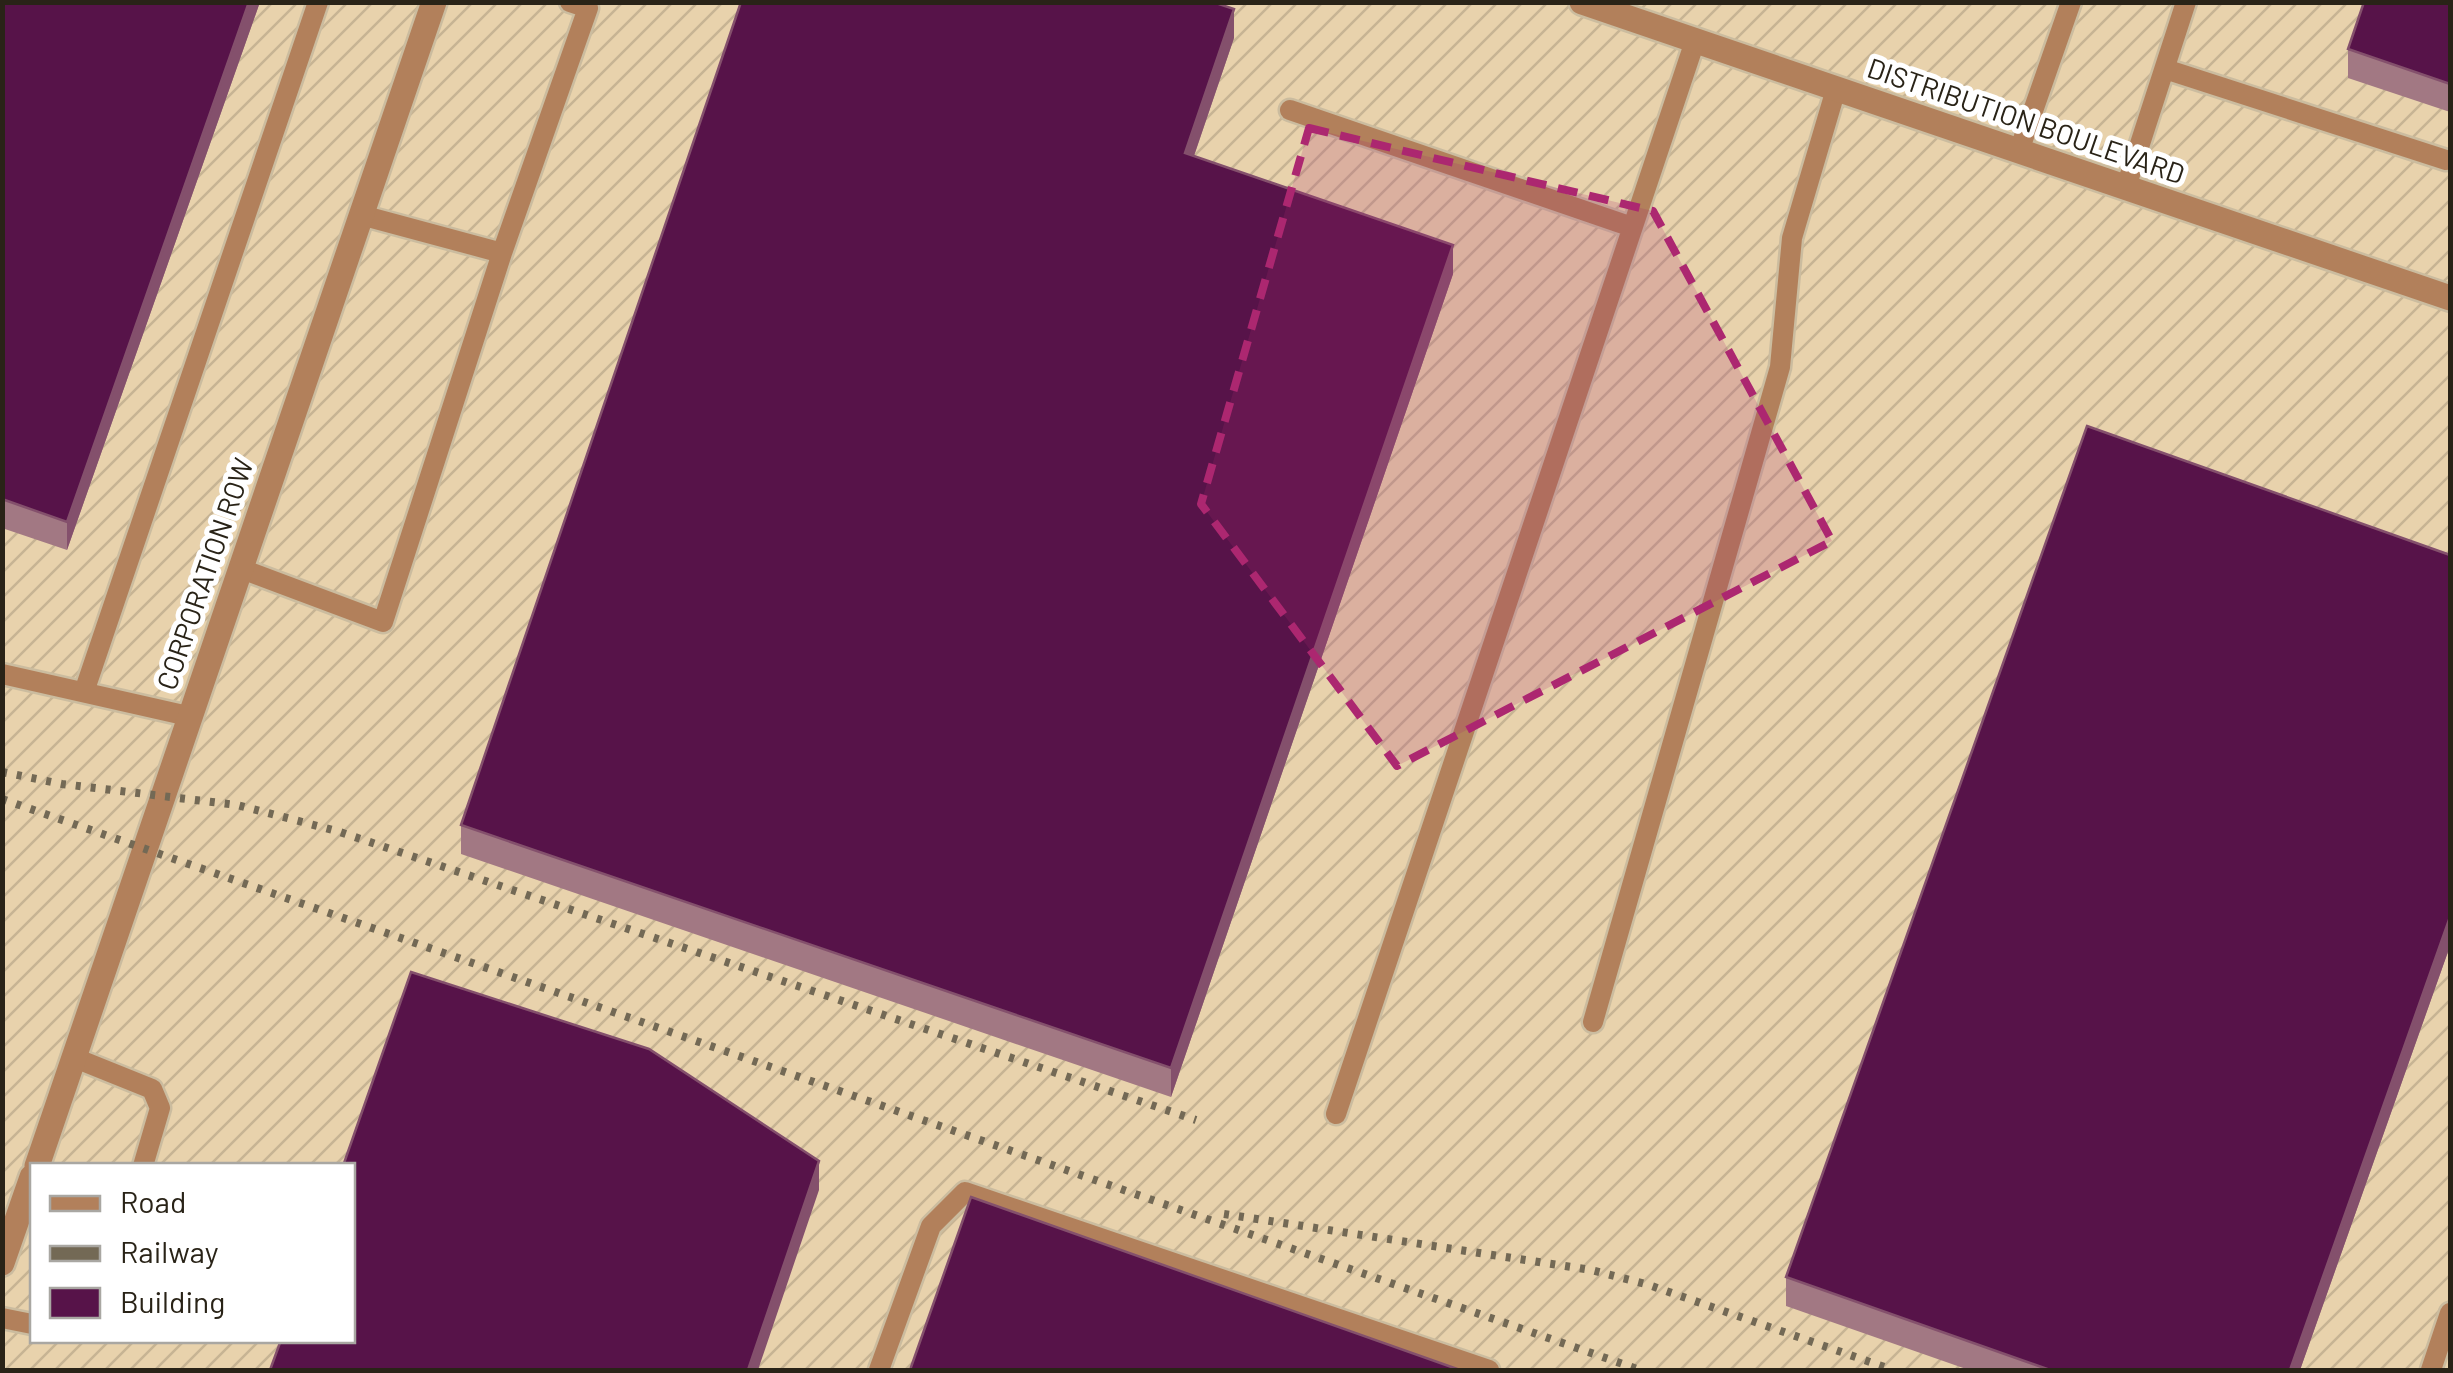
<svg xmlns="http://www.w3.org/2000/svg" width="2453" height="1373" viewBox="0 0 2453 1373" font-family="Barlow,sans-serif">
	<defs>
		<pattern id="industrial-furrows" width="10" height="10" patternUnits="userSpaceOnUse" patternTransform="scale(2.5)"><rect width="10" height="10" fill="#e8d2ac"/><path d="M-1 1l2-2M0 10L10 0M9 11l2-2" fill="none" stroke="#c7b493"/></pattern>
	</defs>
	<rect width="100%" height="100%" fill="#eeddbd"/>
	<path fill="url(#industrial-furrows)" fill-rule="evenodd" d="M 3,3 L 2450,3 L 2450,1370 L 3,1370 ZM 32,1166 L 352,1166 L 352,1340 L 32,1340 Z"/>
	<g fill="none" stroke-linecap="round" stroke-linejoin="round">
		<defs>
			<path id="service" d="M 2165,69 L 2446,160
				M 1290,110 L 1632,227
				M 2019,151 L 2071,2
				M 2126,187 L 2186,2
				M 361,215 L 502,253
				M 239,568 L 383,622 L 502,253 L 588,8 L 570,2
				M 2,674 L 188,716
				M 84,692 L 318,2
				M 1593,1022 L 1780,367 L 1792,238 L 1836,89
				M 75,1058 L 152,1089 L 160,1108 L 143,1166
				M 1336,1114 L 1695,41
				M 2,1318 L 32,1324
				M 879,1370 L 931,1226 L 965,1192 L 1489,1370
				M 2431,1370 L 2450,1313"/>
			<path id="minor" d="M 1582,2 L 2450,298
				M 37,1166 L 434,2
				M 2,1263 L 32,1177"/>
		</defs>
		<use href="#service" stroke="#cbbc9f" stroke-width="25"/>
		<use href="#minor" stroke="#cbbc9f" stroke-width="30"/>
		<use href="#service" stroke="#b2805b" stroke-width="20"/>
		<use href="#minor" stroke="#b2805b" stroke-width="25"/>
		<path stroke="#736955" stroke-width="8" stroke-dasharray="5 10" stroke-linecap="butt" d="M 2,772 L 62,784 L 237,805 L 337,831 L 1196,1120
			M 2,799 L 1640,1370
			M 1224,1214 L 1591,1270 L 1646,1284 L 1893,1370"/>
	</g>
	<path fill="#a27883" d="M 2,2 L 260,2 L 67,550 L 2,528 Z
		M 2450,2 L 2450,112 L 2348,78 L 2348,49 Z
		M 1234,38 L 1194,156 L 1453,274 L 1171,1097 L 461,854 L 461,825 Z
		M 2450,555 L 2450,946 L 2300,1370 L 1969,1370 L 1786,1306 L 1786,1277 Z"/>
	<path fill="#84506c" d="M 249,2 L 260,2 L 67,550 L 67,522 Z
		M 1234,9 L 1234,38 L 1185,182 L 1185,153 Z
		M 1453,245 L 1453,274 L 1171,1097 L 1171,1068 Z
		M 2450,917 L 2450,946 L 2300,1370 L 2290,1370 Z
		M 819,1161 L 819,1190 L 758,1370 L 748,1370 Z"/>
	<path fill="#571349" stroke="#84506c" stroke-width="2.5" d="M 2,2 L 249,2 L 67,522 L 2,499 Z
		M 741,2 L 1213,2 L 1234,9 L 1185,153 L 1453,245 L 1171,1068 L 461,825 Z
		M 2364,2 L 2450,2 L 2450,84 L 2348,49 Z
		M 2087,426 L 2450,555 L 2450,917 L 2290,1370 L 2050,1370 L 1786,1277 Z
		M 411,972 L 649,1049 L 819,1161 L 748,1370 L 270,1370 L 281,1340 L 352,1340 L 352,1166 L 343,1166 Z
		M 971,1197 L 1460,1370 L 910,1370 Z"/>
	<path fill="#ac2770" fill-opacity="0.2" stroke="#ac2770" stroke-width="8" stroke-dasharray="20 12" stroke-linejoin="round" d="M 1309,128 L 1653,211 L 1832,541 L 1397,766 L 1201,504 Z"/>
	<g text-anchor="middle" stroke-width="10" stroke-linejoin="round" paint-order="stroke">
		<g font-size="28" fill="#292317" stroke="#fff">
			<text transform="translate(2026 121) rotate(19)" y="10">DISTRIBUTION BOULEVARD</text>
			<text transform="translate(205 574) rotate(-71)" y="10">CORPORATION ROW</text>
		</g>
	</g>
	<rect width="2453" height="1373" fill="none" stroke="#292317" stroke-width="10"/>
	<rect x="30" y="1163" width="325" height="180" fill="#ffffff" stroke="#a9a7a2" stroke-width="2.5"/>
	<rect x="50" y="1196" width="50" height="15" fill="#b2805b" stroke="#a9a7a2" stroke-width="2.5"/>
	<text x="120" y="1213" font-size="30" fill="#292317">Road</text>
	<rect x="50" y="1246" width="50" height="15" fill="#736955" stroke="#a9a7a2" stroke-width="2.5"/>
	<text x="120" y="1263" font-size="30" fill="#292317">Railway</text>
	<rect x="50" y="1288" width="50" height="30" fill="#571349" stroke="#a9a7a2" stroke-width="2.5"/>
	<text x="120" y="1313" font-size="30" fill="#292317">Building</text>
</svg>
